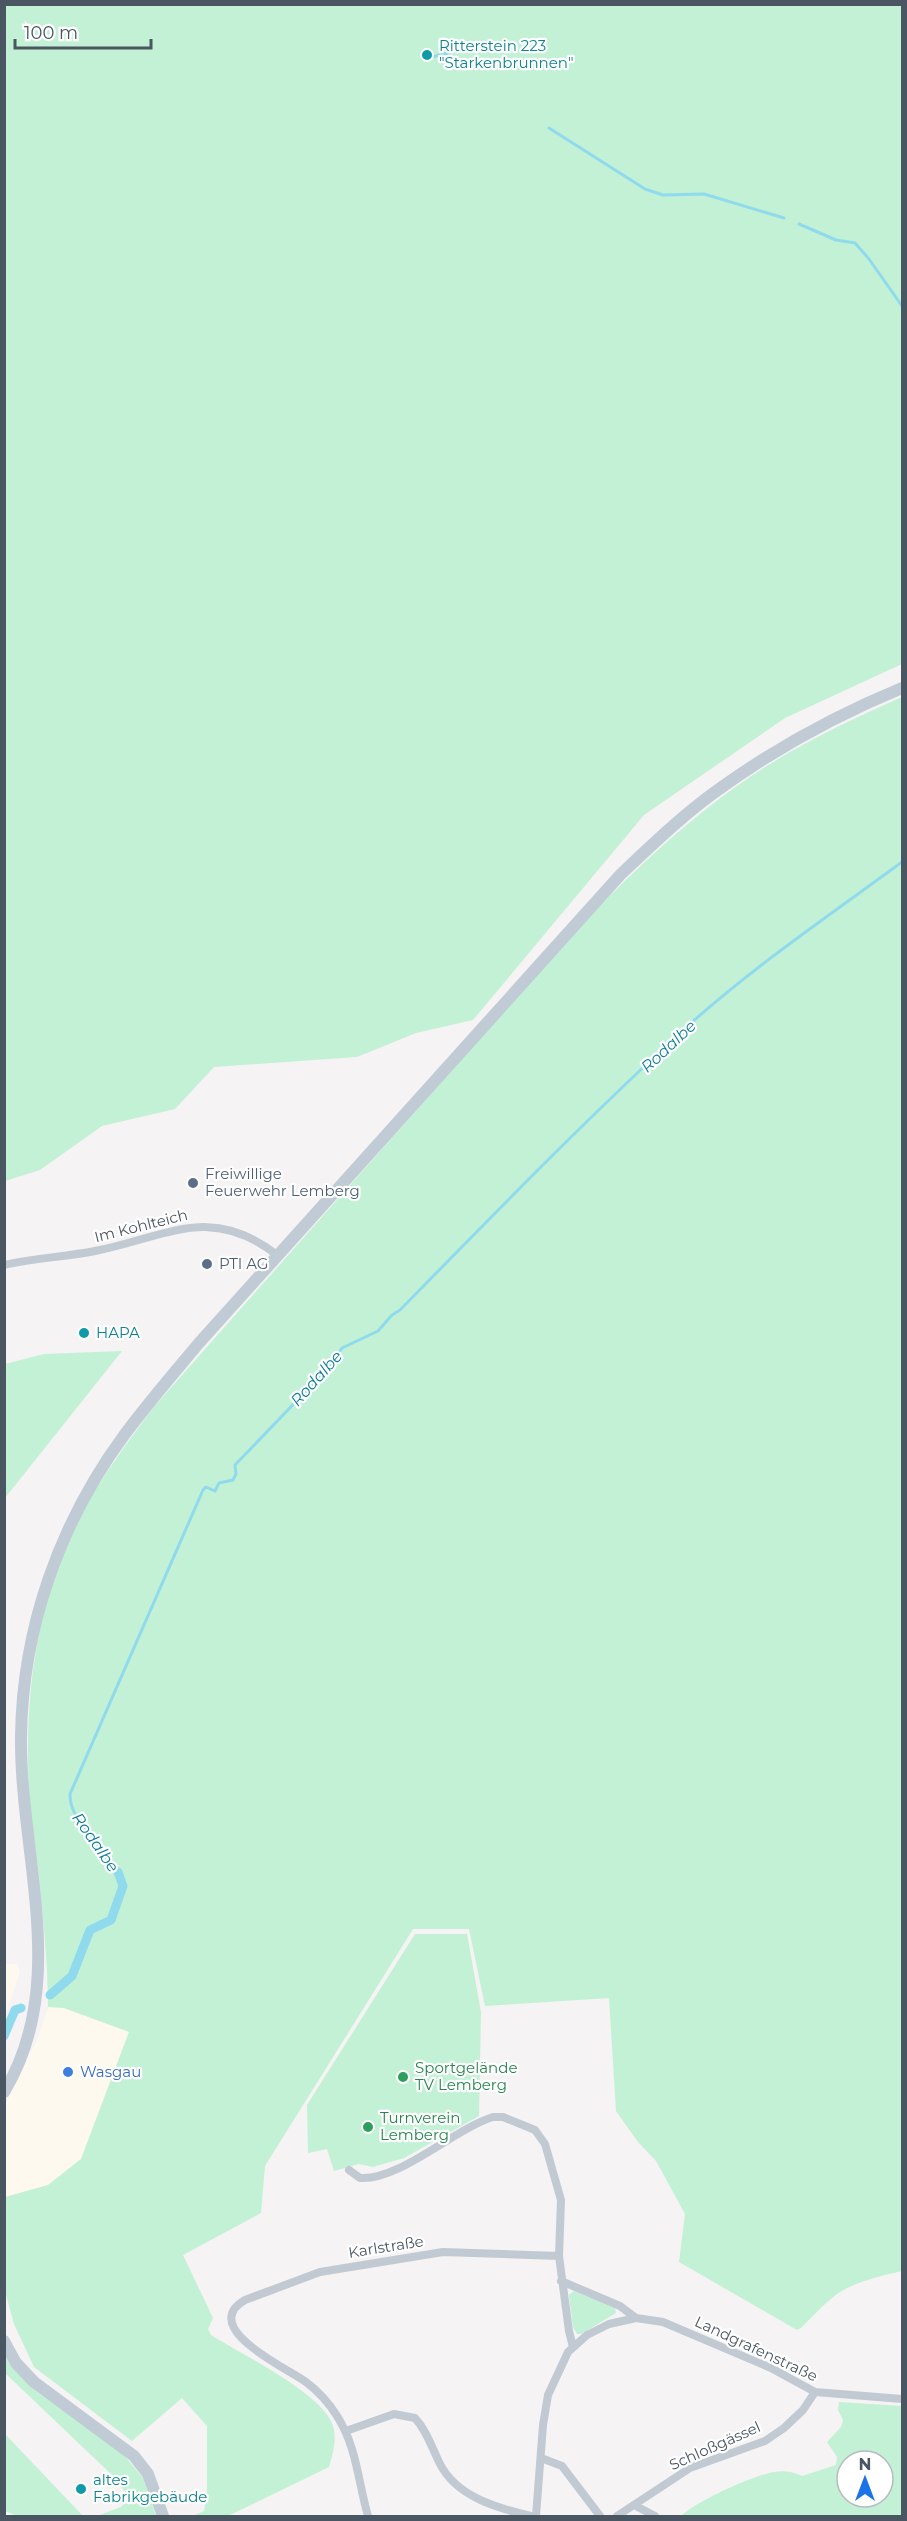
<svg xmlns="http://www.w3.org/2000/svg" width="907" height="2521" viewBox="0 0 907 2521" font-family="Montserrat,sans-serif">
	<rect width="100%" height="100%" fill="#f5f3f3"/>
	<path fill="#fdf9ef" d="M 5,1964 L 17,1964 L 20,1973 L 5,2016 Z
		M 48,2007 L 63,2008 L 129,2031 L 81,2159 L 48,2185 L 5,2197 L 5,2105 L 39,2035 Z"/>
	<path fill="#c3f1d5" fill-rule="evenodd" d="M 4,5 L 902,5 L 902,664 L 785,718 L 644,815 L 473,1020 L 416,1033 L 357,1057 L 214,1067 L 175,1109 L 102,1126 L 40,1170 L 5,1181 Z
		M 902,697 L 902,2271 C 880,2276 849,2283 832,2298 C 821,2307 811,2318 801,2328 L 797,2330 L 679,2262 L 685,2214 L 656,2161 L 638,2142 L 616,2111 L 609,1998 L 485,2006 L 469,1929 L 413,1929 L 265,2166 L 261,2213 L 183,2255 L 213,2318 L 208,2329 L 211,2335 C 239,2353 324,2394 333,2426 C 337,2440 333,2453 329,2467 L 228,2516 L 193,2516 L 204,2511 L 207,2493 L 207,2426 L 182,2398 L 132,2441 L 34,2367 L 14,2324 L 5,2291 L 5,2197 L 48,2185 L 81,2159 L 129,2032 L 64,2008 L 48,2007 C 48,1963 43,1918 39,1875 C 36,1846 30,1818 29,1789 C 24,1693 37,1596 83,1511 C 103,1475 128,1442 152,1409 L 567,940 C 630,874 696,809 775,761 C 816,736 859,716 902,697 Z
		M 122,1351 L 5,1498 L 5,1364 L 44,1354 Z
		M 415,1934 L 467,1934 L 481,2012 L 479,2116 L 404,2158 L 373,2167 L 359,2164 L 334,2171 L 327,2149 L 308,2153 L 307,2105 Z
		M 574,2291 L 615,2308 L 616,2313 L 581,2334 L 577,2334 L 573,2327 L 569,2295 Z
		M 4,2353 L 9,2363 L 37,2392 L 118,2448 L 143,2478 L 156,2516 L 97,2516 L 121,2507 L 129,2497 L 113,2476 L 5,2373 Z
		M 839,2402 L 902,2406 L 902,2516 L 681,2516 C 699,2500 750,2477 774,2472 C 784,2470 794,2472 802,2476 L 836,2465 L 837,2457 L 827,2442 L 841,2427 L 843,2420 L 838,2410 ZM 847,2461 L 883,2461 L 883,2497 L 847,2497 Z
		M 5,2434 L 83,2516 L 17,2516 L 5,2511 Z"/>
	<g fill="none" stroke-linecap="round" stroke-linejoin="round">
		<path stroke="#90daee" stroke-width="3" d="M 428,58 L 448,53
			M 549,128 L 645,189 L 663,195 L 704,194 L 784,218
			M 799,224 L 836,240 L 855,243 L 869,259 L 902,306
			M 118,1872 C 108,1860 101,1849 92,1836 C 81,1822 70,1813 70,1794 L 203,1490 L 206,1487 L 215,1491 L 219,1483 L 233,1480 L 236,1474 L 235,1465 L 332,1364 L 342,1348 L 378,1331 L 392,1315 L 400,1310 C 495,1213 589,1116 690,1024 C 756,965 831,914 902,862"/>
		<path stroke="#90daee" stroke-width="9" d="M 50,1995 L 72,1976 L 90,1930 L 111,1920 L 123,1886 L 118,1872
			M 4,2036 L 15,2010 L 21,2008"/>
		<path stroke="#c1cad2" stroke-width="8" d="M 4,1265 C 34,1258 65,1257 95,1251 C 166,1237 211,1203 277,1255
			M 349,2170 L 360,2178 C 399,2181 454,2129 493,2117 L 503,2117 L 535,2130 L 545,2144 L 561,2200 L 559,2256 L 569,2331 L 573,2347
			M 561,2281 L 620,2306 L 636,2318
			M 346,2431 L 394,2414 L 415,2418 C 427,2431 432,2448 440,2464 C 457,2497 497,2508 531,2516
			M 541,2458 L 562,2466 L 600,2516
			M 634,2505 L 655,2516
			M 368,2516 C 358,2482 357,2447 337,2416 C 329,2403 318,2391 306,2382 C 289,2369 197,2328 245,2300 L 320,2272 L 443,2252 L 559,2256
			M 536,2516 L 543,2425 L 548,2395 L 568,2352 L 587,2335 L 609,2324 L 636,2318 L 663,2322 L 771,2368 L 815,2392 L 902,2399
			M 617,2516 L 690,2468 L 765,2441 L 784,2428 L 803,2410 L 815,2392"/>
		<path stroke="#c1cbd6" stroke-width="12" d="M 4,2092 C 70,1984 20,1855 21,1738 C 22,1628 60,1522 125,1434 C 148,1403 174,1373 199,1343 L 621,874 C 654,843 686,812 722,787 C 778,747 839,714 902,688
			M 4,2341 L 16,2363 L 34,2382 L 134,2456 L 148,2474 L 163,2516"/>
	</g>
	<g fill="#0f9aa8" stroke="#fff" stroke-width="2">
		<circle cx="427" cy="55" r="6"/>
		<circle cx="84" cy="1333" r="6"/>
		<circle cx="81" cy="2489" r="6"/>
	</g>
	<g fill="#5c6f8a" stroke="#fff" stroke-width="2">
		<circle cx="193" cy="1183" r="6"/>
		<circle cx="207" cy="1264" r="6"/>
	</g>
	<circle fill="#3f7fe0" stroke="#fff" stroke-width="2" cx="68" cy="2072" r="6"/>
	<g fill="#2e9e5b" stroke="#fff" stroke-width="2">
		<circle cx="403" cy="2077" r="6"/>
		<circle cx="368" cy="2127" r="6"/>
	</g>
	<g text-anchor="middle" stroke-width="4.5" stroke-linejoin="round" paint-order="stroke">
		<g font-size="15" fill="#0d838f" stroke="#fff" text-anchor="start">
			<text x="439" y="51">Ritterstein 223<tspan x="439" dy="17">"Starkenbrunnen"</tspan></text>
			<text x="96" y="1338">HAPA</text>
			<text x="93" y="2485">altes<tspan x="93" dy="17">Fabrikgebäude</tspan></text>
		</g>
		<g font-size="15" fill="#4e5e75" stroke="#fff" text-anchor="start">
			<text x="205" y="1179">Freiwillige<tspan x="205" dy="17">Feuerwehr Lemberg</tspan></text>
			<text x="219" y="1269">PTI AG</text>
		</g>
		<g font-size="15" fill="#4a5661" stroke="#fff">
			<text transform="translate(141 1226) rotate(-14)" y="5">Im Kohlteich</text>
			<text transform="translate(386 2247) rotate(-9)" y="5">Karlstraße</text>
			<text transform="translate(756 2349) rotate(25)" y="5">Landgrafenstraße</text>
			<text transform="translate(715 2446) rotate(-24)" y="5">Schloßgässel</text>
		</g>
		<g font-size="15" fill="#27864d" stroke="#fff" text-anchor="start">
			<text x="415" y="2073">Sportgelände<tspan x="415" dy="17">TV Lemberg</tspan></text>
			<text x="380" y="2123">Turnverein<tspan x="380" dy="17">Lemberg</tspan></text>
		</g>
		<g font-size="15" fill="#366cbe" stroke="#fff" text-anchor="start">
			<text x="80" y="2077">Wasgau</text>
		</g>
		<g font-size="16" font-style="italic" fill="#0c7c9b" stroke="#fff">
			<text transform="translate(668 1046) rotate(-43)" y="6">Rodalbe</text>
			<text transform="translate(316 1378) rotate(-48)" y="6">Rodalbe</text>
			<text transform="translate(96 1842) rotate(55)" y="6">Rodalbe</text>
		</g>
	</g>
	<rect width="907" height="2521" fill="none" stroke="#4a5661" stroke-width="12"/>
	<g transform="translate(865 2479)"><circle r="28" fill="#ffffff" stroke="#b7bbc0" stroke-width="1.5"/>
	<path d="M0-4.5L10 22L0 15L-10 22Z" fill="#1a73e8"/>
	<text y="-9" font-size="16" font-weight="bold" text-anchor="middle" fill="#4a5661">N</text>
	</g>
	<path d="M15 39v9h136v-9" fill="none" stroke="#4a5661" stroke-width="3"/>
	<text x="24" y="39" font-size="18" fill="#4a5661" stroke="#ffffff" stroke-width="4.5" paint-order="stroke">100 m</text>
</svg>
